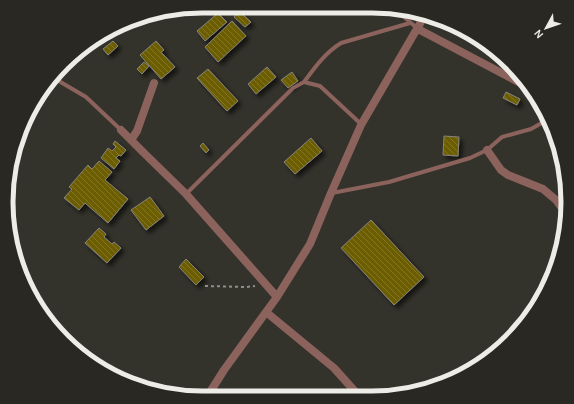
<svg xmlns="http://www.w3.org/2000/svg" width="574" height="404" viewBox="0 0 574 404" font-family="Karla,sans-serif">
	<defs>
		<pattern id="building-back-hatch" width="6" height="6" patternUnits="userSpaceOnUse"><rect width="6" height="6" fill="#6c5d00"/><path d="M-1 5l2 2M0 0l6 6M5-1l2 2" fill="none" stroke="#817425"/></pattern>
		<filter id="shadow"><feDropShadow dx="3.5" dy="3.5" stdDeviation="2" flood-color="#0009"/></filter>
	</defs>
	<rect width="100%" height="100%" fill="#33322b"/>
	<path fill="url(#building-back-hatch)" stroke="#86847c" filter="url(#shadow)" d="M 239,11 L 251,22 L 245,27 L 234,17 Z
		M 218,13 L 227,22 L 205,41 L 197,31 Z
		M 232,21 L 246,36 L 218,62 L 205,47 Z
		M 113,41 L 118,46 L 108,55 L 103,49 Z
		M 156,41 L 164,50 L 161,52 L 175,67 L 161,79 L 140,55 Z
		M 144,62 L 149,66 L 142,74 L 137,69 Z
		M 267,67 L 276,77 L 256,94 L 248,84 Z
		M 208,69 L 238,101 L 227,111 L 197,78 Z
		M 292,72 L 298,81 L 288,88 L 281,80 Z
		M 506,92 L 520,99 L 517,105 L 503,98 Z
		M 444,136 L 459,137 L 458,156 L 443,155 Z
		M 311,138 L 322,151 L 295,174 L 284,162 Z
		M 115,141 L 126,150 L 121,156 L 119,155 L 116,158 L 120,161 L 114,169 L 101,158 L 108,148 L 112,151 L 116,147 L 113,144 Z
		M 203,143 L 209,150 L 206,153 L 200,146 Z
		M 99,161 L 112,172 L 105,180 L 128,199 L 108,223 L 85,203 L 79,210 L 64,198 L 72,189 L 69,187 L 88,165 L 92,169 Z
		M 150,197 L 164,216 L 146,230 L 131,210 Z
		M 371,220 L 424,277 L 394,305 L 341,248 Z
		M 99,228 L 106,234 L 104,237 L 112,244 L 114,242 L 121,248 L 107,263 L 85,243 Z
		M 186,259 L 204,277 L 196,285 L 179,267 Z"/>
	<g fill="none" stroke-linecap="round" stroke-linejoin="round">
		<path stroke="#908f89" stroke-width="2" stroke-dasharray="3 3" stroke-linecap="butt" d="M 205,286 L 246,287 L 255,286"/>
		<path stroke="#8c625c" stroke-width="4" d="M 396,10 L 418,29
			M 66,63 L 141,17
			M 52,77 L 86,97 L 121,130
			M 304,82 C 315,67 325,53 341,43 L 410,23
			M 332,193 L 389,182 L 470,158 L 487,150 L 502,137 L 531,129 L 547,120
			M 186,194 L 293,88 L 304,82 L 320,86 L 361,124"/>
		<path stroke="#8c625c" stroke-width="8" d="M 418,29 L 528,87
			M 121,130 L 145,154 L 186,194 L 277,297
			M 131,140 L 137,131 L 154,83
			M 487,150 L 501,170 L 508,175 L 543,189 L 556,200 L 567,215
			M 266,312 L 334,368 L 360,397
			M 207,397 L 224,370 L 277,297 L 310,244 L 331,193 L 361,125 L 425,15"/>
	</g>
	<path d="M0 0H574V404H0ZM202 13H372A189 189 0 0 1 561 202V202A189 189 0 0 1 372 391H202A189 189 0 0 1 13 202V202A189 189 0 0 1 202 13Z" fill="#2a2822" fill-rule="evenodd"/>
	<path fill="none" stroke="#edece7" stroke-width="5" d="M202 13H372A189 189 0 0 1 561 202V202A189 189 0 0 1 372 391H202A189 189 0 0 1 13 202V202A189 189 0 0 1 202 13Z"/>
	<g transform="translate(546 28) rotate(230)" stroke="#2a2822" stroke-width="3" paint-order="stroke">
	<path d="M0-3L7 15L0 10L-7 15Z" fill="#edece7"/>
	<text y="-6" font-size="11" font-weight="bold" text-anchor="middle" fill="#edece7">N</text>
	</g>
</svg>
